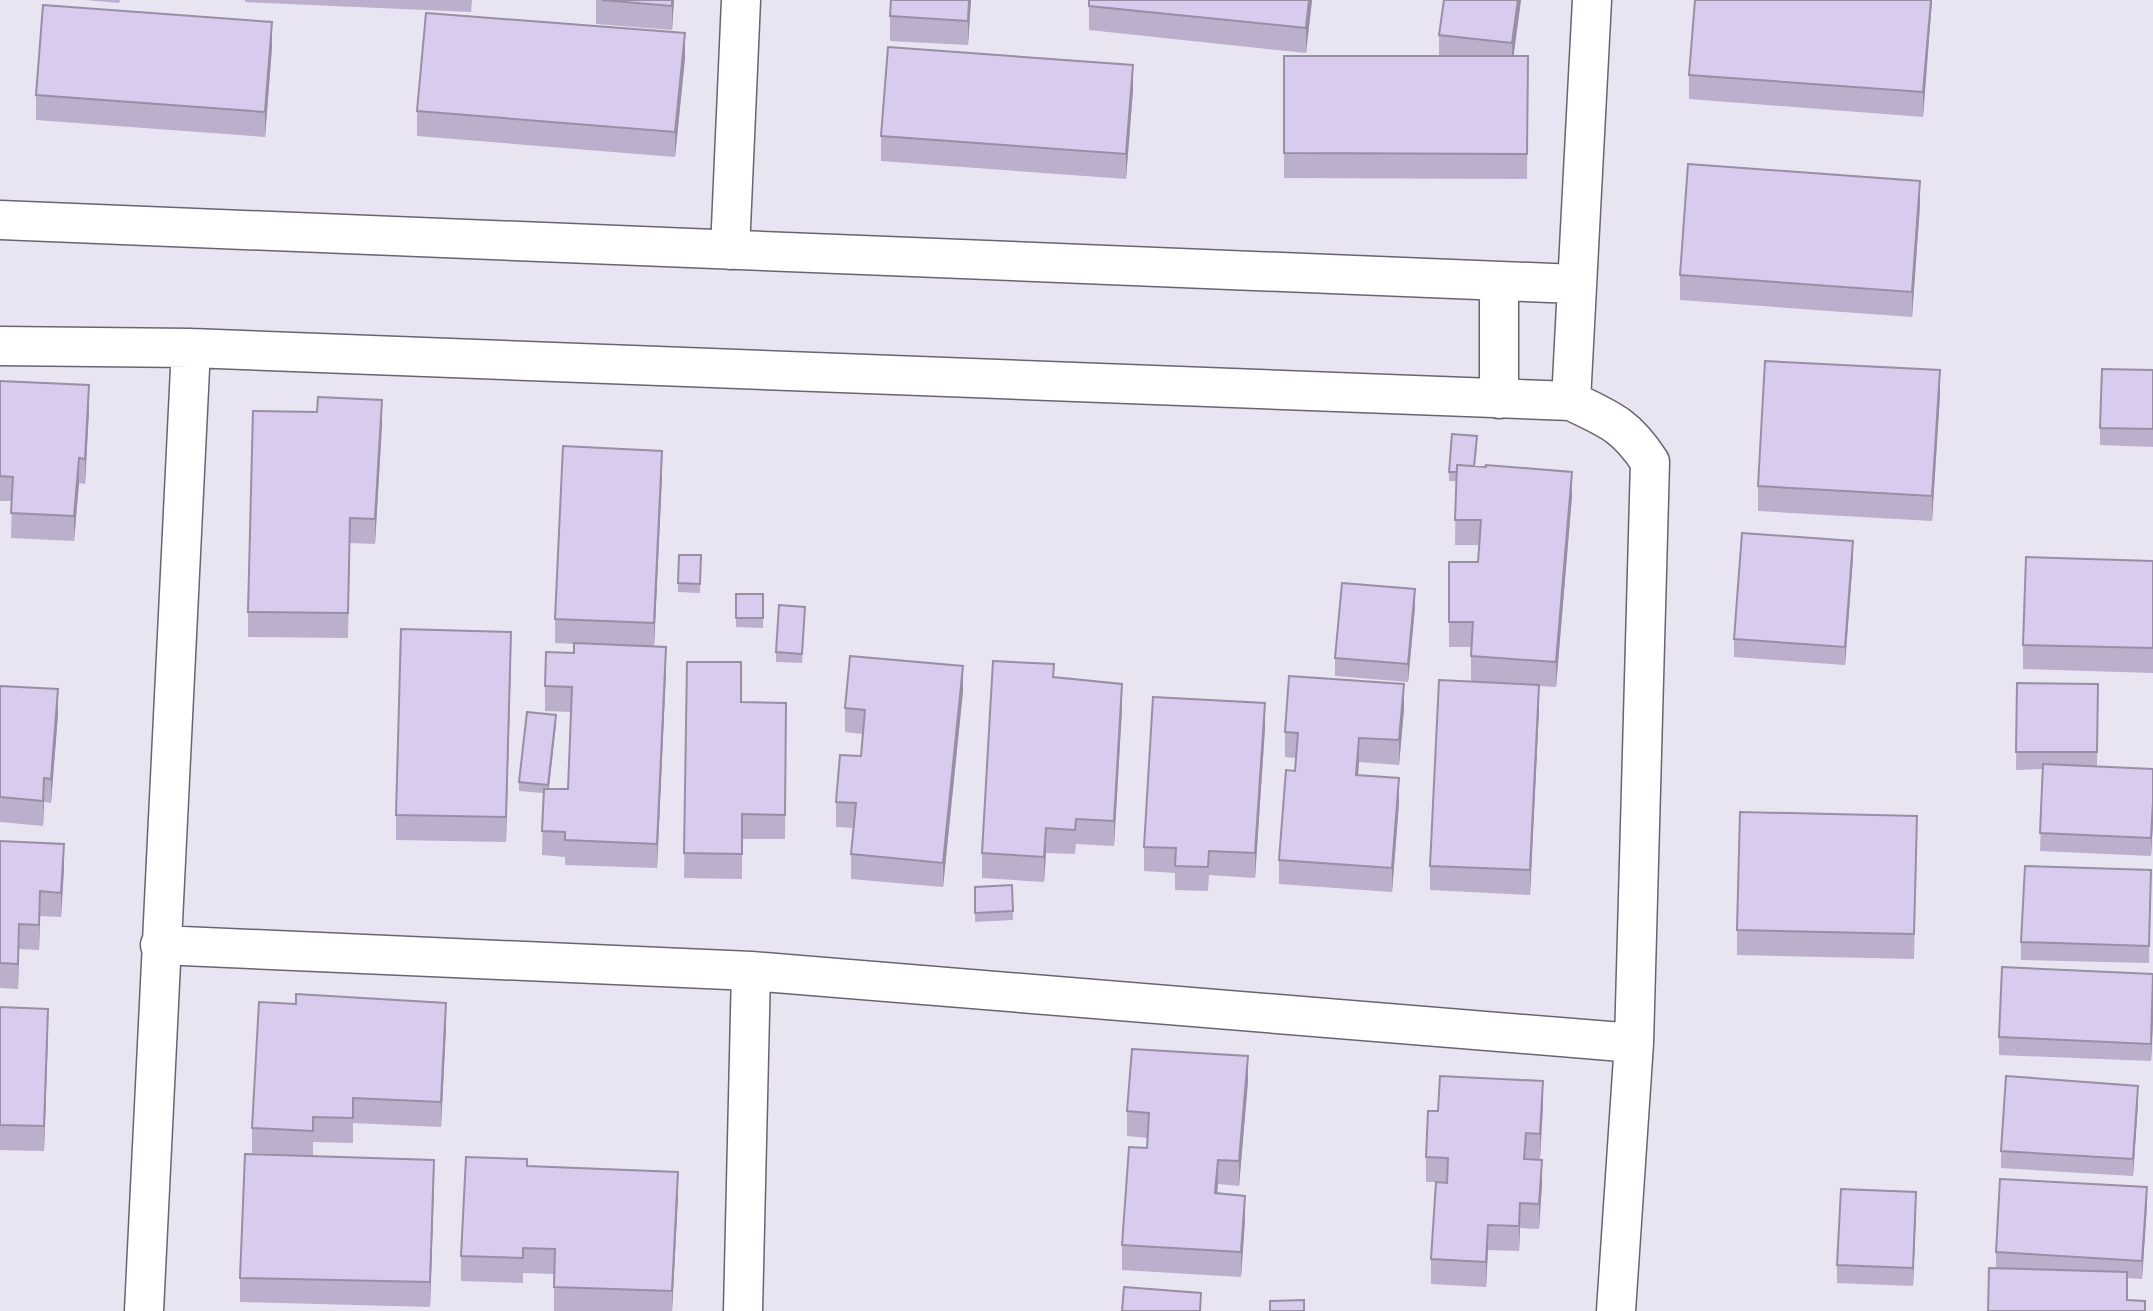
<svg xmlns="http://www.w3.org/2000/svg" width="2153" height="1311" viewBox="0 0 2153 1311" font-family="Poppins,sans-serif">
	<rect width="100%" height="100%" fill="#e9e4f1"/>
	<g fill="none" stroke-linecap="round" stroke-linejoin="round">
		<defs>
			<path id="minor" d="M 0,220 L 1576,284
				M 730,250 L 741,0
				M 1499,282 L 1499,399
				M 0,346 L 191,348 L 1571,401 C 1609,419 1626,425 1650,462 L 1634,1043 L 1616,1311
				M 1571,401 L 1592,0
				M 160,945 L 751,971 L 1634,1043
				M 144,1311 L 191,348
				M 743,1311 L 751,971"/>
		</defs>
		<use href="#minor" stroke="#696470" stroke-width="41"/>
		<use href="#minor" stroke="#fff" stroke-width="38"/>
	</g>
	<path fill="#bbafcc" d="M 85,0 L 120,0 L 119,3 Z
		M 245,0 L 472,0 L 471,12 L 245,2 Z
		M 596,0 L 674,0 L 672,30 L 596,24 Z
		M 971,0 L 968,45 L 890,41 L 890,16 Z
		M 1312,0 L 1306,53 L 1089,30 L 1089,6 Z
		M 1444,0 L 1521,0 L 1513,56 L 1528,56 L 1527,179 L 1284,178 L 1284,56 L 1439,56 L 1439,35 Z
		M 1932,0 L 1923,117 L 1689,99 L 1689,75 Z
		M 272,47 L 265,137 L 36,120 L 36,95 Z
		M 685,58 L 675,157 L 417,136 L 417,111 Z
		M 1133,90 L 1126,179 L 881,161 L 881,136 Z
		M 1920,205 L 1912,317 L 1680,300 L 1680,275 Z
		M 2153,370 L 2153,447 L 2100,445 L 2100,428 Z
		M 0,381 L 89,410 L 85,484 L 79,483 L 74,541 L 11,538 L 12,501 L 0,501 Z
		M 1940,395 L 1932,521 L 1758,511 L 1758,486 Z
		M 382,425 L 375,544 L 350,543 L 348,638 L 248,637 L 248,612 Z
		M 1477,445 L 1475,466 L 1572,496 L 1556,687 L 1539,686 L 1539,710 L 1530,895 L 1430,890 L 1430,866 L 1517,684 L 1471,681 L 1471,647 L 1449,647 L 1449,562 L 1478,562 L 1479,545 L 1455,545 L 1456,481 L 1449,481 L 1449,472 Z
		M 662,476 L 654,646 L 666,671 L 657,868 L 565,865 L 565,857 L 542,855 L 543,793 L 519,791 L 519,782 L 556,724 L 549,789 L 568,789 L 571,712 L 545,711 L 545,686 L 574,653 L 574,644 L 555,643 L 555,619 Z
		M 701,555 L 700,593 L 678,592 L 678,583 Z
		M 1853,558 L 1845,665 L 1734,657 L 1734,639 Z
		M 2153,561 L 2153,673 L 2023,669 L 2023,645 Z
		M 736,594 L 763,594 L 763,628 L 736,627 Z
		M 1415,607 L 1408,682 L 1335,676 L 1335,658 Z
		M 805,616 L 802,663 L 776,662 L 776,652 Z
		M 511,656 L 506,842 L 396,840 L 396,815 Z
		M 687,662 L 741,702 L 786,703 L 785,839 L 742,839 L 742,879 L 684,878 Z
		M 1054,677 L 1122,709 L 1114,846 L 1076,844 L 1075,854 L 1046,853 L 1044,882 L 982,878 L 982,853 Z
		M 2017,683 L 2098,684 L 2097,766 L 2153,769 L 2153,819 L 2151,856 L 2040,851 L 2043,769 L 2016,770 Z
		M 0,686 L 58,714 L 51,803 L 44,802 L 43,826 L 0,822 Z
		M 963,691 L 943,887 L 851,879 L 851,854 L 854,828 L 836,827 L 836,802 L 861,756 L 863,734 L 845,732 L 845,708 Z
		M 1404,709 L 1399,765 L 1359,762 L 1358,775 L 1399,803 L 1392,892 L 1279,884 L 1279,860 L 1295,771 L 1296,758 L 1285,757 L 1285,732 Z
		M 1265,728 L 1255,878 L 1209,875 L 1208,891 L 1175,890 L 1175,873 L 1144,871 L 1144,847 Z
		M 1917,840 L 1914,959 L 1737,955 L 1737,930 Z
		M 0,841 L 64,868 L 61,917 L 40,916 L 39,950 L 19,949 L 18,989 L 0,988 Z
		M 1012,885 L 1013,920 L 975,922 L 975,887 Z
		M 2151,888 L 2149,963 L 2021,960 L 2021,942 Z
		M 2153,974 L 2153,1017 L 2151,1061 L 1999,1055 L 1999,1037 Z
		M 0,1007 L 48,1033 L 44,1151 L 0,1150 Z
		M 446,1027 L 441,1127 L 353,1123 L 353,1143 L 313,1142 L 313,1156 L 252,1153 L 252,1128 Z
		M 1248,1081 L 1239,1186 L 1218,1184 L 1217,1194 L 1245,1220 L 1241,1277 L 1122,1270 L 1122,1245 L 1147,1148 L 1147,1138 L 1127,1136 L 1127,1111 Z
		M 2138,1103 L 2133,1176 L 2001,1168 L 2001,1151 Z
		M 1543,1105 L 1540,1159 L 1526,1159 L 1542,1184 L 1539,1229 L 1520,1228 L 1519,1251 L 1488,1250 L 1486,1287 L 1431,1284 L 1431,1259 L 1436,1182 L 1426,1182 L 1426,1157 Z
		M 527,1166 L 678,1196 L 672,1311 L 554,1311 L 554,1274 L 523,1273 L 523,1283 L 461,1281 L 461,1256 Z
		M 434,1184 L 430,1307 L 240,1302 L 240,1278 Z
		M 2147,1205 L 2142,1279 L 2127,1278 L 2127,1300 L 1996,1268 L 1996,1252 Z
		M 1916,1210 L 1913,1286 L 1837,1283 L 1837,1265 Z"/>
	<path fill="#988ea6" d="M 672,0 L 674,0 L 672,30 Z
		M 969,0 L 971,0 L 968,45 L 968,21 Z
		M 1309,0 L 1312,0 L 1306,53 L 1306,28 Z
		M 1518,0 L 1521,0 L 1512,68 L 1512,43 Z
		M 1931,0 L 1932,0 L 1923,117 L 1923,92 Z
		M 272,22 L 272,47 L 265,137 L 265,112 Z
		M 685,33 L 685,58 L 675,157 L 675,132 Z
		M 1133,65 L 1133,90 L 1126,179 L 1126,154 Z
		M 1920,181 L 1920,205 L 1912,317 L 1912,292 Z
		M 1940,370 L 1940,395 L 1932,521 L 1932,496 Z
		M 89,385 L 89,410 L 85,484 L 85,459 Z
		M 382,400 L 382,425 L 375,544 L 375,519 Z
		M 662,451 L 662,476 L 654,648 L 654,623 Z
		M 79,458 L 79,483 L 74,541 L 74,516 Z
		M 1572,472 L 1572,496 L 1556,687 L 1556,662 Z
		M 1853,541 L 1853,558 L 1845,665 L 1845,647 Z
		M 1415,589 L 1415,607 L 1408,682 L 1408,664 Z
		M 511,632 L 511,656 L 506,842 L 506,817 Z
		M 666,647 L 666,671 L 657,868 L 657,844 Z
		M 963,666 L 963,691 L 943,887 L 943,863 Z
		M 1122,684 L 1122,709 L 1114,846 L 1114,821 Z
		M 1404,684 L 1404,709 L 1399,765 L 1399,740 Z
		M 1539,685 L 1539,710 L 1530,895 L 1530,870 Z
		M 58,689 L 58,714 L 51,803 L 51,779 Z
		M 1265,703 L 1265,728 L 1255,878 L 1255,853 Z
		M 556,715 L 556,724 L 548,794 L 548,785 Z
		M 1359,738 L 1359,762 L 1356,800 L 1356,775 Z
		M 44,778 L 44,802 L 43,826 L 43,801 Z
		M 1399,778 L 1399,803 L 1392,892 L 1392,868 Z
		M 2153,802 L 2153,819 L 2151,856 L 2151,838 Z
		M 1046,828 L 1046,853 L 1044,882 L 1044,857 Z
		M 64,844 L 64,868 L 61,917 L 61,893 Z
		M 40,891 L 40,916 L 39,950 L 39,925 Z
		M 19,924 L 19,949 L 18,989 L 18,964 Z
		M 2153,1000 L 2153,1017 L 2151,1061 L 2151,1044 Z
		M 446,1003 L 446,1027 L 441,1127 L 441,1102 Z
		M 48,1009 L 48,1033 L 44,1151 L 44,1126 Z
		M 1248,1056 L 1248,1081 L 1239,1186 L 1239,1161 Z
		M 1543,1081 L 1543,1105 L 1540,1159 L 1540,1134 Z
		M 2138,1086 L 2138,1103 L 2133,1176 L 2133,1159 Z
		M 434,1160 L 434,1184 L 430,1307 L 430,1282 Z
		M 1218,1160 L 1218,1184 L 1215,1218 L 1215,1193 Z
		M 1542,1160 L 1542,1184 L 1539,1229 L 1539,1204 Z
		M 678,1172 L 678,1196 L 672,1311 L 672,1291 Z
		M 2147,1187 L 2147,1205 L 2142,1279 L 2142,1261 Z
		M 1916,1192 L 1916,1210 L 1913,1286 L 1913,1268 Z
		M 1245,1196 L 1245,1220 L 1241,1277 L 1241,1252 Z
		M 1520,1203 L 1520,1228 L 1519,1251 L 1519,1226 Z
		M 1488,1225 L 1488,1250 L 1486,1287 L 1486,1262 Z"/>
	<path fill="#d9cbed" stroke="#988ea6" stroke-width="2" d="M 602,0 L 672,0 L 672,6 Z
		M 891,0 L 969,0 L 968,21 L 890,16 Z
		M 1089,0 L 1309,0 L 1306,28 L 1089,6 Z
		M 1444,0 L 1518,0 L 1512,43 L 1439,35 Z
		M 1695,0 L 1931,0 L 1923,92 L 1689,75 Z
		M 43,5 L 272,22 L 265,112 L 36,95 Z
		M 426,13 L 685,33 L 675,132 L 417,111 Z
		M 888,47 L 1133,65 L 1126,154 L 881,136 Z
		M 1284,56 L 1528,56 L 1527,154 L 1284,153 Z
		M 1688,164 L 1920,181 L 1912,292 L 1680,275 Z
		M 1765,361 L 1940,370 L 1932,496 L 1758,486 Z
		M 2102,369 L 2153,370 L 2153,429 L 2100,428 Z
		M 0,381 L 89,385 L 85,459 L 79,458 L 74,516 L 11,513 L 13,477 L 0,476 Z
		M 318,397 L 382,400 L 375,519 L 350,518 L 348,613 L 248,612 L 253,411 L 317,412 Z
		M 1452,434 L 1477,436 L 1474,466 L 1457,465 L 1457,472 L 1449,472 Z
		M 563,446 L 662,451 L 654,623 L 555,619 Z
		M 1457,465 L 1486,467 L 1486,465 L 1572,472 L 1556,662 L 1471,656 L 1473,622 L 1449,622 L 1449,562 L 1478,562 L 1481,520 L 1455,520 Z
		M 1742,533 L 1853,541 L 1845,647 L 1734,639 Z
		M 679,555 L 701,555 L 700,584 L 678,583 Z
		M 2026,557 L 2153,561 L 2153,648 L 2023,645 Z
		M 1342,583 L 1415,589 L 1408,664 L 1335,658 Z
		M 736,594 L 763,594 L 763,618 L 736,618 Z
		M 779,605 L 805,607 L 802,654 L 776,652 Z
		M 401,629 L 511,632 L 506,817 L 396,815 Z
		M 574,643 L 666,647 L 657,844 L 565,840 L 565,832 L 542,831 L 544,789 L 568,789 L 572,687 L 545,686 L 546,652 L 574,653 Z
		M 850,656 L 963,666 L 943,863 L 851,854 L 856,803 L 836,802 L 840,755 L 861,756 L 865,710 L 845,708 Z
		M 993,661 L 1054,664 L 1053,677 L 1122,684 L 1114,821 L 1076,819 L 1075,830 L 1046,828 L 1044,857 L 982,853 Z
		M 687,662 L 741,662 L 741,702 L 786,703 L 785,815 L 742,814 L 742,854 L 684,853 Z
		M 1289,676 L 1404,684 L 1399,740 L 1359,738 L 1356,775 L 1399,778 L 1392,868 L 1279,860 L 1286,770 L 1295,771 L 1298,733 L 1285,732 Z
		M 1439,680 L 1539,685 L 1530,870 L 1430,866 Z
		M 2017,683 L 2098,684 L 2097,752 L 2016,752 Z
		M 0,686 L 58,689 L 51,779 L 44,778 L 43,801 L 0,797 Z
		M 1153,697 L 1265,703 L 1255,853 L 1209,851 L 1208,867 L 1175,866 L 1176,848 L 1144,847 Z
		M 527,712 L 556,715 L 548,785 L 519,782 Z
		M 2043,764 L 2153,769 L 2153,802 L 2151,838 L 2040,833 Z
		M 1740,812 L 1917,816 L 1914,934 L 1737,930 Z
		M 0,841 L 64,844 L 61,893 L 40,891 L 39,925 L 19,924 L 18,964 L 0,963 Z
		M 2025,866 L 2151,870 L 2149,946 L 2021,942 Z
		M 1012,885 L 1013,911 L 975,913 L 975,887 Z
		M 2002,967 L 2153,974 L 2151,1044 L 1999,1037 Z
		M 296,994 L 446,1003 L 441,1102 L 353,1098 L 353,1118 L 313,1117 L 313,1131 L 252,1128 L 259,1002 L 296,1004 Z
		M 0,1007 L 48,1009 L 44,1126 L 0,1125 Z
		M 1132,1049 L 1248,1056 L 1239,1161 L 1218,1160 L 1215,1193 L 1245,1196 L 1241,1252 L 1122,1245 L 1129,1147 L 1147,1148 L 1149,1113 L 1127,1111 Z
		M 1440,1076 L 1543,1081 L 1540,1134 L 1526,1133 L 1524,1159 L 1542,1160 L 1539,1204 L 1520,1203 L 1519,1226 L 1488,1225 L 1486,1262 L 1431,1259 L 1436,1182 L 1447,1183 L 1448,1158 L 1426,1157 L 1428,1111 L 1438,1111 Z
		M 2006,1076 L 2138,1086 L 2133,1159 L 2001,1151 Z
		M 245,1154 L 434,1160 L 430,1282 L 240,1278 Z
		M 466,1157 L 527,1159 L 527,1166 L 678,1172 L 672,1291 L 554,1287 L 555,1249 L 523,1248 L 523,1258 L 461,1256 Z
		M 2000,1179 L 2147,1187 L 2142,1261 L 1996,1252 Z
		M 1841,1189 L 1916,1192 L 1913,1268 L 1837,1265 Z
		M 1989,1268 L 2127,1272 L 2127,1300 L 2145,1301 L 2145,1311 L 1988,1311 Z
		M 1124,1287 L 1201,1293 L 1200,1311 L 1122,1311 Z
		M 1304,1300 L 1304,1311 L 1270,1311 L 1270,1301 Z"/>
</svg>
